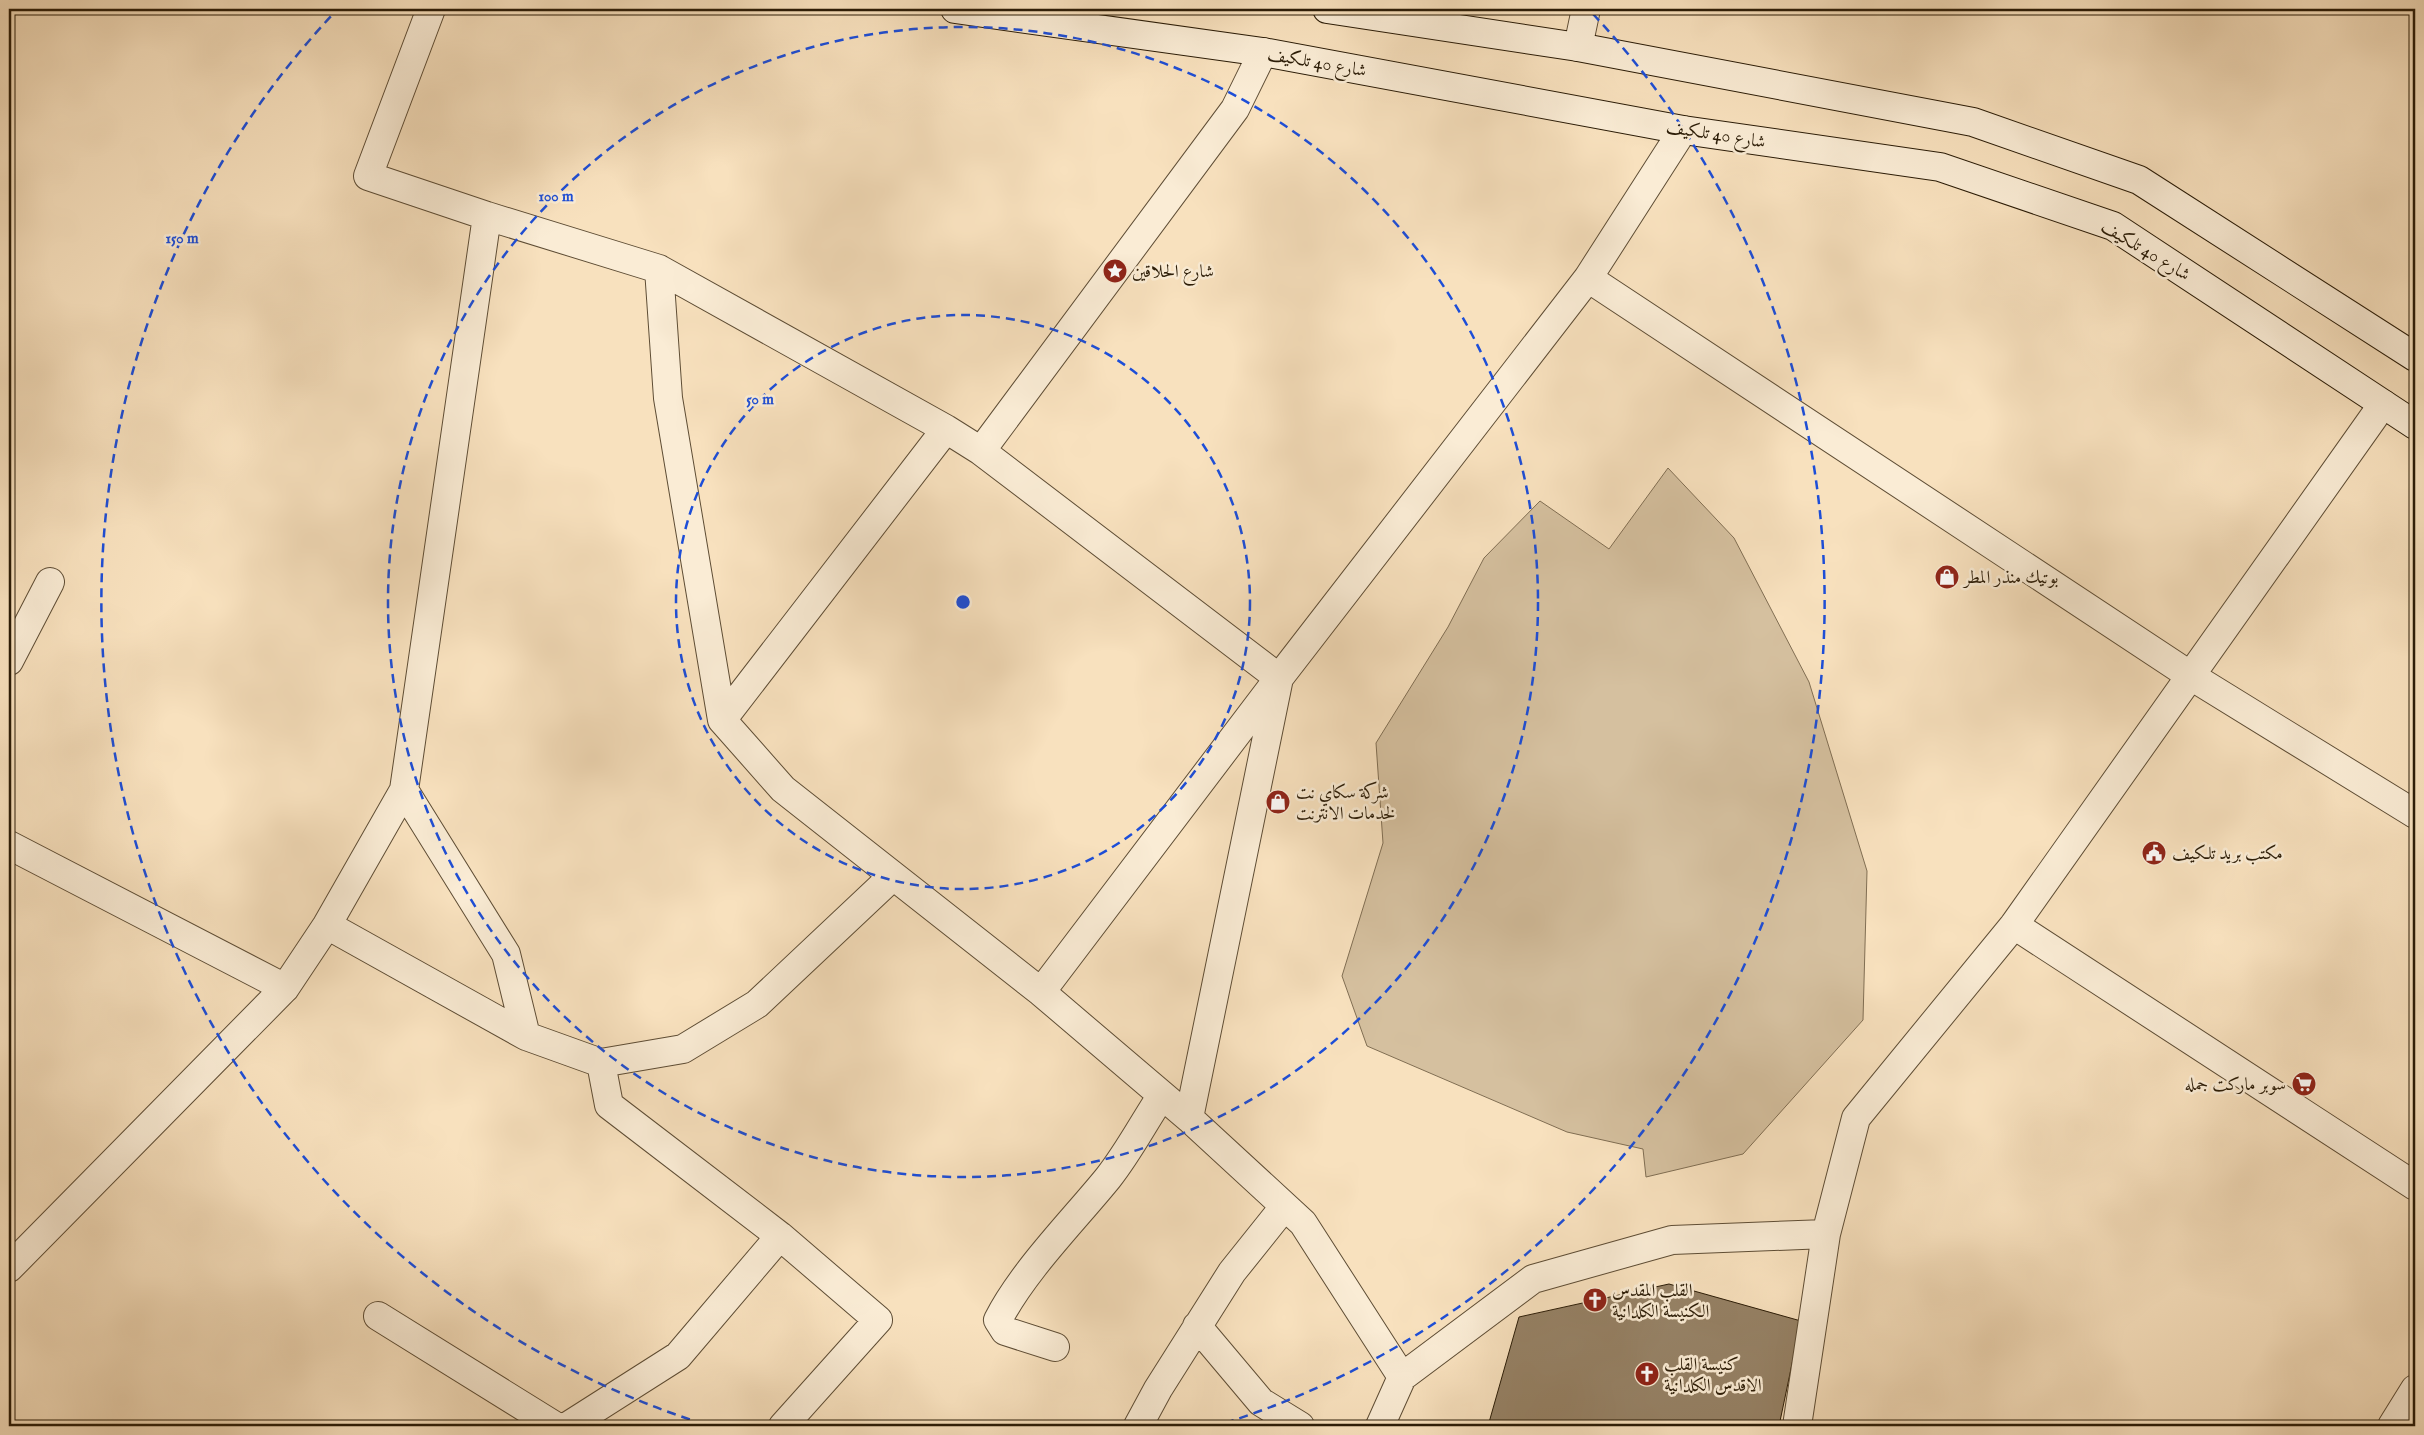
<svg xmlns="http://www.w3.org/2000/svg" width="2424" height="1435" viewBox="0 0 2424 1435" font-family="'IM FELL English',Amiri,serif">
	<rect width="100%" height="100%" fill="#f8e1be"/>
	<filter id="stains"><feTurbulence type="fractalNoise" baseFrequency=".004" numOctaves="4"/><feColorMatrix values="0 0 0 0 .2 0 0 0 0 .09 0 0 0 0 .02 0 0 0 .5 -.17"/></filter>
	<radialGradient id="worn" r=".72"><stop offset=".6" stop-color="#630" stop-opacity="0"/><stop offset="1" stop-color="#630" stop-opacity=".3"/></radialGradient>
	<path fill="#d5c09f" stroke="#806e53" d="M 1668,468 L 1734,538 L 1809,682 L 1867,871 L 1863,1020 L 1743,1154 L 1646,1177 L 1643,1149 L 1567,1132 L 1367,1046 L 1342,976 L 1383,843 L 1376,743 L 1448,627 L 1484,558 L 1540,501 L 1609,549 Z"/>
	<path fill="#968266" stroke="#2b1c07" d="M 1669,1284 L 1801,1321 L 1779,1426 L 1488,1426 L 1519,1317 Z"/>
	<g fill="none" stroke-linecap="round" stroke-linejoin="round">
		<defs>
			<path id="street" d="M 431,9 L 368,176 L 487,216 L 659,269 L 946,429 L 981,451 L 1279,678 L 1189,1118
				M 1578,47 L 1586,9
				M 659,269 L 668,398 L 722,720 L 783,789 L 1041,992 L 1189,1118 L 1303,1223 L 1402,1377
				M 1588,278 L 2191,676 L 2415,814
				M 981,451 L 1235,109 L 1263,52
				M 9,661 L 50,582
				M 722,720 L 946,429
				M 404,790 L 506,954 L 526,1036
				M 9,845 L 285,988
				M 327,925 L 526,1036 L 601,1063 L 683,1049 L 757,1004 L 893,876
				M 2014,925 L 2415,1186
				M 1041,992 L 1279,678 L 1588,278 L 1683,130
				M 601,1063 L 609,1105 L 780,1236 L 878,1320 L 783,1426
				M 9,1268 L 285,988 L 327,925 L 404,790 L 487,216
				M 378,1316 L 555,1426
				M 1197,1326 L 1261,1402 L 1300,1426
				M 1055,1347 L 1005,1331 L 998,1320 C 1023,1271 1073,1221 1108,1178 C 1128,1153 1144,1122 1162,1095
				M 568,1426 L 678,1356 L 780,1236
				M 1138,1426 L 1158,1389 L 1232,1272 L 1284,1207
				M 1380,1426 L 1402,1377 L 1533,1279 L 1672,1240 L 1826,1234
				M 1797,1426 L 1826,1234 L 1856,1118 L 2014,925 L 2383,404
				M 2392,1426 L 2415,1389"/>
			<path id="secondary" d="M 955,9 L 1263,52 L 1683,130 L 1940,167 L 2113,226 L 2415,425
				M 1327,9 L 1578,47 L 1973,122 L 2139,180 L 2415,357"/>
		</defs>
		<use href="#street" stroke="#5e4d35" stroke-width="30"/>
		<use href="#secondary" stroke="#2b1c07" stroke-width="30"/>
		<use href="#street" stroke="#faecd5" stroke-width="28"/>
		<use href="#secondary" stroke="#faecd5" stroke-width="28"/>
	</g>
	<g fill="none" stroke="#1d4ed8" stroke-width="2.5" stroke-dasharray="9 6">
		<circle cx="963" cy="602" r="287"/>
		<circle cx="963" cy="602" r="575"/>
		<path d="M704 1424A862 862 0 0 1 333 14M1593 14A862 862 0 0 1 1222 1424"/>
	</g>
	<defs>
		<symbol id="sight-disc" viewBox="-11 -11 22 22"><circle r="9.5" fill="#8f2418" stroke="#faecd5"/><path d="M0-6L1.8-2.2L6-1.7L2.9 1.2L3.7 5.4L0 3.3L-3.7 5.4L-2.9 1.2L-6-1.7L-1.8-2.2Z" fill="#fff"/></symbol>
		<symbol id="shop-disc" viewBox="-11 -11 22 22"><circle r="9.5" fill="#8f2418" stroke="#faecd5"/><path d="M-5-2.5h2.3a2.7 3.5 0 0 1 5.4 0H5L5.5 6h-11ZM-1.5-2.5h3a1.5 2.3 0 0 0-3 0Z" fill="#fff"/></symbol>
		<symbol id="civic-disc" viewBox="-11 -11 22 22"><circle r="9.5" fill="#8f2418" stroke="#faecd5"/><path d="M-.6-6.5H3V-4.5H.6V-3L4-1V1h2V6H-6V1h2V-1L-.6-3ZM-1.2 2.5V6h2.4V2.5Z" fill="#fff"/></symbol>
		<symbol id="supermarket-disc" viewBox="-11 -11 22 22"><circle r="9.5" fill="#8f2418" stroke="#faecd5"/><path d="M-6-5.5h2.5l.6 2H6L4.5 2H-2.5L-4.4-4H-6ZM-1.5 3.2a1.3 1.3 0 1 0 .1 0ZM3 3.2a1.3 1.3 0 1 0 .1 0Z" fill="#fff"/></symbol>
		<symbol id="church-disc" viewBox="-11 -11 22 22"><circle r="9.5" fill="#8f2418" stroke="#faecd5"/><path d="M-1.2-6h2.4v3.5h3.3v2.4h-3.3V6h-2.4V-.1h-3.3v-2.4h3.3Z" fill="#fff"/></symbol>
	</defs>
	<g fill-rule="evenodd">
		<use href="#sight-disc" x="1101" y="257" width="28" height="28"/>
		<use href="#shop-disc" x="1933" y="563" width="28" height="28"/>
		<use href="#shop-disc" x="1264" y="788" width="28" height="28"/>
		<use href="#civic-disc" x="2140" y="839" width="28" height="28"/>
		<use href="#supermarket-disc" x="2290" y="1070" width="28" height="28"/>
		<use href="#church-disc" x="1581" y="1286" width="28" height="28"/>
		<use href="#church-disc" x="1633" y="1360" width="28" height="28"/>
	</g>
	<g text-anchor="middle" stroke-width="5" stroke-linejoin="round" paint-order="stroke">
		<g font-size="18" fill="#2b1c07" stroke="#faecd5">
			<text transform="translate(1317 62) rotate(10)" y="6">شارع 40 تلكيف</text>
			<text transform="translate(1716 134) rotate(9)" y="6">شارع 40 تلكيف</text>
			<text transform="translate(2146 250) rotate(31)" y="6">شارع 40 تلكيف</text>
		</g>
		<g font-size="18" fill="#2b1c07" stroke="#faecd5" text-anchor="start">
			<text x="1132" y="277">شارع الحلاقين</text>
			<text x="1964" y="583">بوتيك منذر المطر</text>
			<text x="1296" y="798">شركة سكاي نت<tspan x="1296" dy="21">لخدمات الانترنت</tspan></text>
			<text x="2172" y="859">مكتب بريد تلكيف</text>
			<text x="2286" y="1090" text-anchor="end">سوبر ماركت جمله</text>
			<text x="1612" y="1296">القلب المقدس<tspan x="1612" dy="21">الكنيسة الكلدانية</tspan></text>
			<text x="1664" y="1370">كنيسة القلب<tspan x="1664" dy="21">الاقدس الكلدانية</tspan></text>
		</g>
	</g>
	<circle cx="963" cy="602" r="8" fill="#1d4ed8" stroke="#faecd5" stroke-width="2.5"/>
	<g font-size="15" text-anchor="middle" font-weight="bold" fill="#1d4ed8" stroke="#faecd5" stroke-width="5" stroke-linejoin="round" paint-order="stroke">
		<text x="556" y="201">100 m</text>
		<text x="182" y="243">150 m</text>
		<text x="760" y="404">50 m</text>
	</g>
	<rect width="2424" height="1435" fill="none" stroke="#f8e1be" stroke-width="30"/>
	<rect x="10" y="10" width="2404" height="1415" fill="none" stroke="#2b1c07" stroke-width="2.5"/>
	<rect x="15" y="15" width="2394" height="1405" fill="none" stroke="#2b1c07"/>
	<rect width="100%" height="100%" filter="url(#stains)"/>
	<rect width="100%" height="100%" fill="url(#worn)"/>
</svg>
